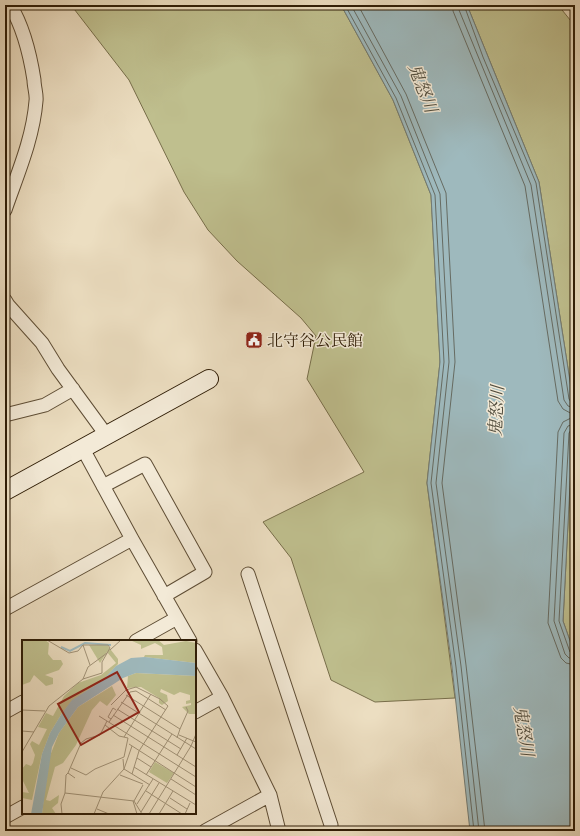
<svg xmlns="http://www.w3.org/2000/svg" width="580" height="836" viewBox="0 0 580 836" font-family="Vollkorn,'Noto Serif JP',serif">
	<rect width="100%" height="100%" fill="#ecdec1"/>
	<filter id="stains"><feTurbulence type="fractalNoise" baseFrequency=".005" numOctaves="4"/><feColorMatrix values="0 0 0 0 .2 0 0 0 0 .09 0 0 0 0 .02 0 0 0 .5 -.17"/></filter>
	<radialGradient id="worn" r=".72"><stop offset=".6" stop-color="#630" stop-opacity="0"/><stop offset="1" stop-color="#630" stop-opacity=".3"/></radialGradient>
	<path fill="#bfbf8e" stroke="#776e4a" d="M 71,5 L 341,5 L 393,100 L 431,195 L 440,362 L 427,483 L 455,698 L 375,702 L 331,680 L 291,558 L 263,522 L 364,472 L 307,379 L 316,336 L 301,318 L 237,261 L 208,230 L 184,192 L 129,80 Z
		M 467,5 L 558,5 L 575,26 L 575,655 L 563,621 L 574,407 L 539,182 Z"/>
	<path fill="#9eb9bd" stroke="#727b74" d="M 341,5 L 467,5 L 539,182 L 574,407 L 563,621 L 575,655 L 575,831 L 470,831 L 452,667 L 427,483 L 440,362 L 431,195 L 393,100 Z"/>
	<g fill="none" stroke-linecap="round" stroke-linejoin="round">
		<path stroke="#666b62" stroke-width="1" d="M 345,5 L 396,98 L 435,195 L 444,362 L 431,483 L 456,667 L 474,831
			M 351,5 L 401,96 L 440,194 L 449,362 L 436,483 L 461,666 L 479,831
			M 358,5 L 406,94 L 446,193 L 455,362 L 442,483 L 466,665 L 485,831
			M 453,5 L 453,11 L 525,186 L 558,401 L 563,409 L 574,415 L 573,417 L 563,422 L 558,432 L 548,623 L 561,658 L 566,663 L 575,665
			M 459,5 L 459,10 L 531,185 L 564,400 L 568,406 L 575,408
			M 464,5 L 483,57 L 536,183 L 569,399 L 571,402 L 575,403
			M 575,424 L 568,426 L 564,433 L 554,621 L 565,654 L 569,658 L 575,659
			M 575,429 L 571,430 L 569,433 L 559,621 L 570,652 L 572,654 L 575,654"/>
		<defs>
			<path id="street" d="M 5,210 C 17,175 33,139 36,101 C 37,95 34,87 34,80 C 30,54 24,28 10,5
				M 5,300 L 8,305 L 42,343 L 58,369 L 107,436
				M 5,415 L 45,405 L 73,389
				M 83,449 L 132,539 L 190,641
				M 103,486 L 145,464 L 205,572 L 164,596
				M 248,574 L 331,825 L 331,831
				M 5,609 L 132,539
				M 136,641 L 177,618
				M 195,650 L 222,697 L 270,795 L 279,831
				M 5,712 L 23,702
				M 195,712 L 222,697
				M 5,817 L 23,807
				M 205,831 L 270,795"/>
			<path id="secondary" d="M 5,491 L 209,379"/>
		</defs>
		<use href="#street" stroke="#5e4d35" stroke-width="15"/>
		<use href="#secondary" stroke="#2f1d06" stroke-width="20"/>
		<use href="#street" stroke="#f3ead7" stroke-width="13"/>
		<use href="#secondary" stroke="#f3ead7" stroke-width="18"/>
	</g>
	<defs>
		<symbol id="civic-square" viewBox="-11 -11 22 22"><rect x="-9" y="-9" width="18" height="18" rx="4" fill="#8f2418" stroke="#f3ead7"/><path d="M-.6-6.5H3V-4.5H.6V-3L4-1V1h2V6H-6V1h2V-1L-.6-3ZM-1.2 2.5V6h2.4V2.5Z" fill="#fff"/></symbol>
	</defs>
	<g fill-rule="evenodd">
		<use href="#civic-square" x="244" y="330" width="20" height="20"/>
	</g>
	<g text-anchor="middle" stroke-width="3" stroke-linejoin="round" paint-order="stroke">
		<g font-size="16" fill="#2f1d06" stroke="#f3ead7" text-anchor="start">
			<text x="267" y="346">北守谷公民館</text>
		</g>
		<g font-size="17" font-style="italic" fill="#504c3d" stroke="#f3ead7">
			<text transform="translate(423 88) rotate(69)" y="6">鬼怒川</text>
			<text transform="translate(496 411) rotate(-87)" y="6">鬼怒川</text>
			<text transform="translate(524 731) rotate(81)" y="6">鬼怒川</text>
		</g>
	</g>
	<g transform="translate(22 640)">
		<rect width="174" height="174" fill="#ecdec1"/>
		<path d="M 0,0 L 23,0 L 27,3 L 26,14 L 31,20 L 39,20 L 41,24 L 37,30 L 23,35 L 31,38 L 31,44 L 24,46 L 12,35 L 8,42 L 0,45 ZM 108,0 L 136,0 L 142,5 L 164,1 L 174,3 L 174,23 L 122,17 L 123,15 L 141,15 L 140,7 L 133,3 L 119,9 L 119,5 ZM 67,5 L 85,5 L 96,19 L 96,24 L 80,41 L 51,60 L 40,73 L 28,93 L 20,114 L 10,160 L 0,158 L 0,152 L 7,153 L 1,141 L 0,129 L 4,124 L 9,126 L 11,123 L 13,115 L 8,104 L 10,101 L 17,105 L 25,89 L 16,87 L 24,73 L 31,76 L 42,56 L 56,43 L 79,35 L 94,23 L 85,12 L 78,23 ZM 114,33 L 174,36 L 173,74 L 167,74 L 160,67 L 169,65 L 169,63 L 164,64 L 164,61 L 168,60 L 168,55 L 158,52 L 152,55 L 139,49 L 138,52 L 145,55 L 146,61 L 140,65 L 137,63 L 137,58 L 119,47 L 105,48 L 106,36 ZM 90,46 L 94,55 L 85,66 L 78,61 L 70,70 L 54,105 L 41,123 L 33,127 L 24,160 L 28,161 L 37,155 L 36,163 L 30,168 L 34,174 L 20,174 L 26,121 L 37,93 L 56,67 ZM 133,122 L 152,133 L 145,143 L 127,132 Z" fill="#bfbf8e"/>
		<path d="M 123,17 L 174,23 L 174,36 L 114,33 L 101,38 L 56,67 L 37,93 L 30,107 L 20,174 L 9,174 L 20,114 L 28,93 L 40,73 L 50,60 L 80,41 L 94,26 L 109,18 Z" fill="#9eb9bd"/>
		<path fill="none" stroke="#9eb9bd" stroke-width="2" d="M 39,7 L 48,11 L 63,3 L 89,5"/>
		<path fill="none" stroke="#a09176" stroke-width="1" d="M 25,0 L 47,13 L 56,11 L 61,5 L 68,25M 88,10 L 99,0M 61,39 L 80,33 L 80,22 L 88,8 L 86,5 L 61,5M 104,55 L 158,89 L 155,98M 99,62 L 174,109M 89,65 L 104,50 L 114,47 L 138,59 L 146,66 L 117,111 L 110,134M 95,69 L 159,109M 0,70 L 23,71M 91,75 L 174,127M 77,76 L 174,137M 89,79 L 86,77 L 91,68 L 94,70M 87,82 L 108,52 L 114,51 L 144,70M 158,89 L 166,71 L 164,67M 0,91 L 12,92M 157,95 L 174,102M 102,97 L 129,54M 107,104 L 174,147M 0,112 L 27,66 L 61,39 L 66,27 L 85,13M 155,115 L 165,98M 115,118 L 129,127M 101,119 L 102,129 L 128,145M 112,127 L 174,165M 49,128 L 64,135 L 73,129 L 102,117 L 106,98 L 97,96 L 83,85M 46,133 L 59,103 L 64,99 L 78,95 L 85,81M 98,135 L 121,144M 124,135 L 150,94M 149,139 L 174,155M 124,151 L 160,174M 43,153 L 112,161 L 120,174M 148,158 L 165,169M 111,161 L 115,174M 112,161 L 121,145M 115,164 L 131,139M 75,169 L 87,174M 119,172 L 137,143M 40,174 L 39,164 L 43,153 L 44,135 L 46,133 L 53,138M 72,174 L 81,152 L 102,129 L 110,106M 127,174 L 169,106 L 174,94M 137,174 L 151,151M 163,174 L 168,163"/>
		<path fill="#8f2418" fill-opacity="0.15" stroke="#8f2418" stroke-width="2" d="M 95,32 L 117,72 L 59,105 L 36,64 Z"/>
		<rect width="174" height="174" fill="none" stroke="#2f1d06" stroke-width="2"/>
	</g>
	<rect width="580" height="836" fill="none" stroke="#ecdec1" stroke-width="20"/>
	<rect x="6" y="6" width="568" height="824" fill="none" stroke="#2f1d06" stroke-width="2"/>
	<rect x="10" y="10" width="560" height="816" fill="none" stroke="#2f1d06"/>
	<rect width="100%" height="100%" filter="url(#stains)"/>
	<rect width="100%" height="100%" fill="url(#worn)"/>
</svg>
